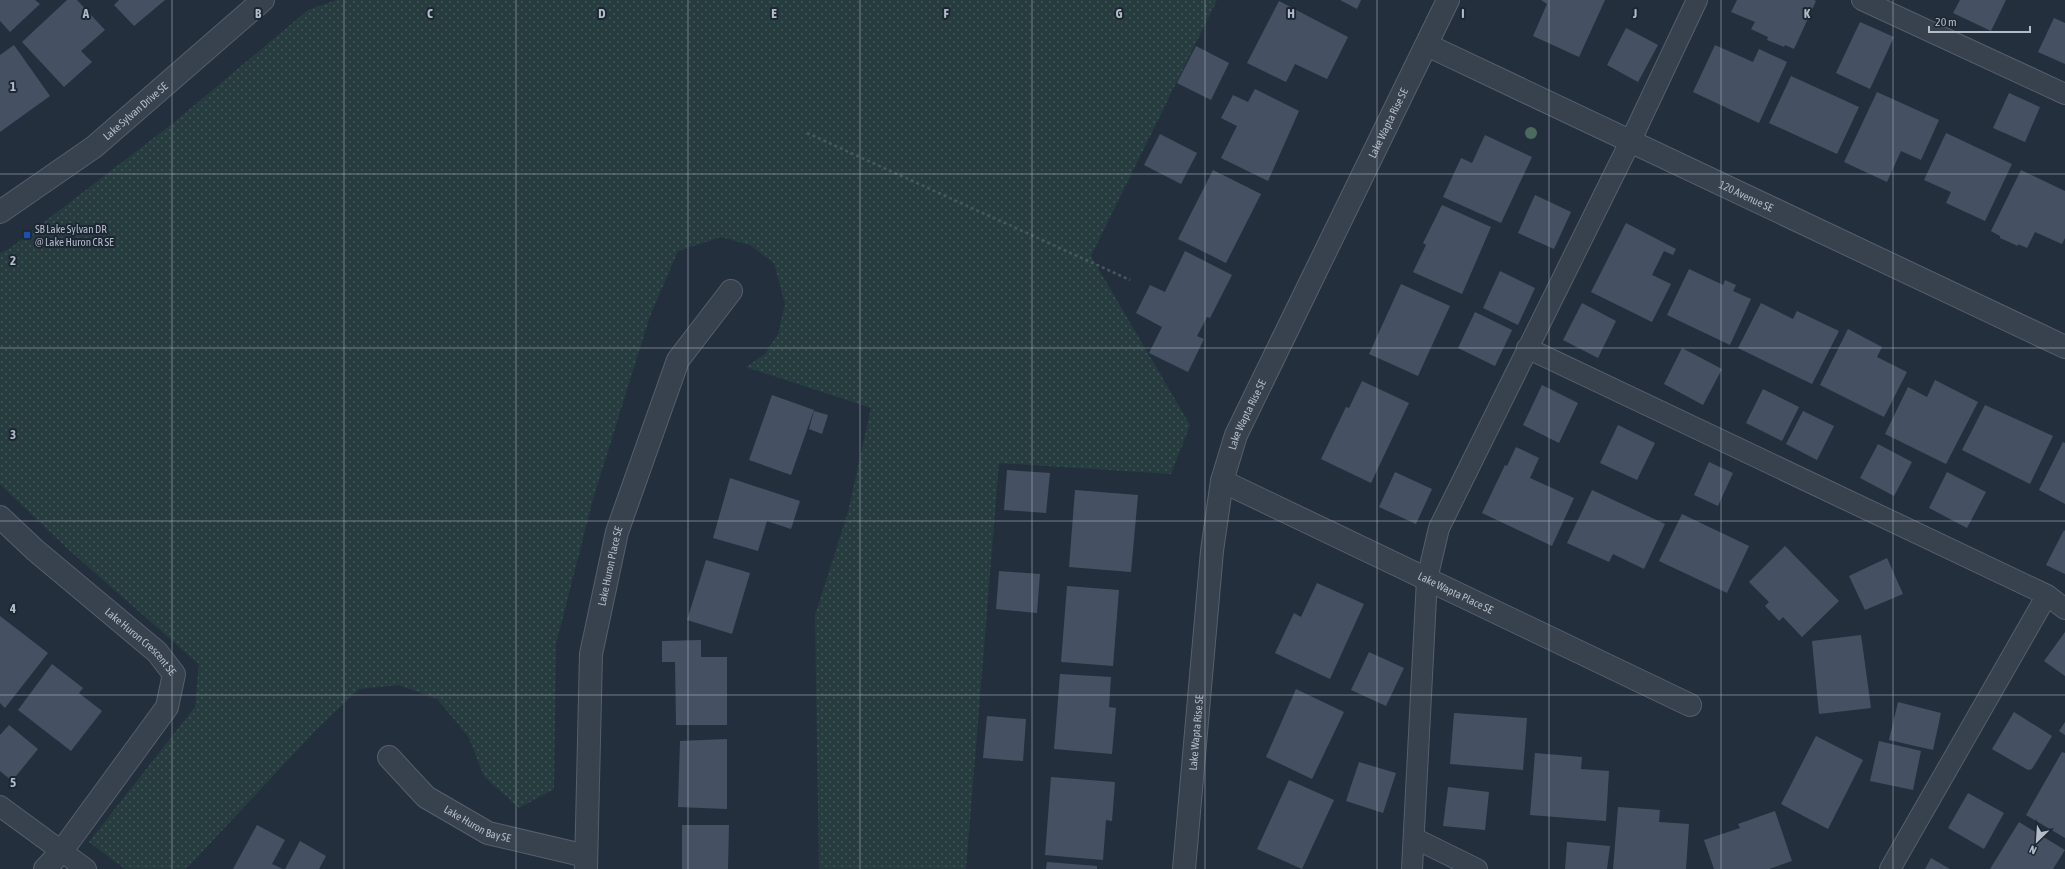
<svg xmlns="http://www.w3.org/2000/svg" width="2065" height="869" viewBox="0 0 2065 869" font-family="'Asap Condensed',sans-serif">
	<defs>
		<pattern id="park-dots" width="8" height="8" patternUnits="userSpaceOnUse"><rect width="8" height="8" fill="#263c3f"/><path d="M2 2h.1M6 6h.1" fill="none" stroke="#435659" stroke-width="1.8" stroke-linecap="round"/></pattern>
	</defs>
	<rect width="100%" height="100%" fill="#242f3e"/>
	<path fill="url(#park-dots)" d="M 336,0 L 1217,0 L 1091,256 L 1190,425 L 1171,474 L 999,463 L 966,869 L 819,869 L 815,615 L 848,512 L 871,408 L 746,367 L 765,354 L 778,334 L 785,304 L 774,263 L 750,245 L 721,237 L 678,251 L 650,316 L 593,499 L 556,644 L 554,789 L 519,808 L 484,776 L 468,736 L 437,699 L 399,685 L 359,689 L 316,730 L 186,869 L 125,869 L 89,842 L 195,707 L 199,664 L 69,550 L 0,484 L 0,253 L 9,249 L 172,124 L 308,10 Z"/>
	<path fill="#455162" d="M 0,0 L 35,0 L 40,4 L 10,32 L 0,21 Z
		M 67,0 L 77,0 L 105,30 L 81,51 L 92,62 L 64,87 L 22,42 Z
		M 119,0 L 165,0 L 134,26 L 114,5 Z
		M 1340,0 L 1361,0 L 1357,9 Z
		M 1541,0 L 1605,0 L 1579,57 L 1533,36 L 1547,4 Z
		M 1737,0 L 1814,0 L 1816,1 L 1794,49 L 1785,45 L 1784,47 L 1767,40 L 1768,37 L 1751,29 L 1755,22 L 1731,12 Z
		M 1960,0 L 2006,0 L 1991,31 L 1953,13 Z
		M 1279,1 L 1348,37 L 1327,79 L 1295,64 L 1286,82 L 1247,63 Z
		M 2054,18 L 2065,23 L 2065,64 L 2038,52 Z
		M 1860,22 L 1894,37 L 1870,89 L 1836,73 Z
		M 1626,28 L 1658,45 L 1638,82 L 1607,65 Z
		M 14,45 L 50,96 L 0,132 L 0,55 Z
		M 1715,45 L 1753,62 L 1759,49 L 1787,62 L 1759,123 L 1693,92 Z
		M 1196,46 L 1229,63 L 1211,100 L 1177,83 Z
		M 1791,76 L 1859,107 L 1837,154 L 1769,123 Z
		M 1255,89 L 1299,111 L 1268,181 L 1221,158 L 1237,126 L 1221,118 L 1233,95 L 1248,102 Z
		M 1877,92 L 1939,120 L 1921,160 L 1901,151 L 1887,182 L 1844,162 Z
		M 2009,93 L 2040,107 L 2025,142 L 1993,128 Z
		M 1946,133 L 2012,164 L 1985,221 L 1946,203 L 1951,192 L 1924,180 Z
		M 1160,134 L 1197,153 L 1181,184 L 1144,165 Z
		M 1485,135 L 1532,157 L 1501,223 L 1443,197 L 1461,158 L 1472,163 Z
		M 1213,170 L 1261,194 L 1226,263 L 1178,239 Z
		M 2021,170 L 2065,191 L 2065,238 L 2062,244 L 2035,232 L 2027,248 L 2018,244 L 2018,246 L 2000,238 L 2000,236 L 1991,231 Z
		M 1535,195 L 1571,212 L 1554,249 L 1518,233 Z
		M 1442,205 L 1491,227 L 1462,294 L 1413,272 L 1426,245 L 1423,243 Z
		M 1626,223 L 1676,249 L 1673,255 L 1664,251 L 1652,275 L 1671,284 L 1652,322 L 1591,292 Z
		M 1185,251 L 1232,275 L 1210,318 L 1207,317 L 1197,336 L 1204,339 L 1188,372 L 1149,353 L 1162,327 L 1136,313 L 1150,285 L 1165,292 Z
		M 1689,269 L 1723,285 L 1725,280 L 1736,285 L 1733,291 L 1751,299 L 1730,345 L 1667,315 Z
		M 1500,271 L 1535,288 L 1518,325 L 1483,308 Z
		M 1401,284 L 1450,306 L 1418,376 L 1369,354 Z
		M 1582,303 L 1616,321 L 1598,358 L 1563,340 Z
		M 1761,303 L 1793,319 L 1797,311 L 1839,331 L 1812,384 L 1738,348 Z
		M 1475,312 L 1512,330 L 1495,366 L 1458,348 Z
		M 1848,329 L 1882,347 L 1877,357 L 1907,372 L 1884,417 L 1820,385 Z
		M 1682,348 L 1722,369 L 1703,405 L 1664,384 Z
		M 1935,380 L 1978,402 L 1946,464 L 1885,434 L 1908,387 L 1927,397 Z
		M 1362,381 L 1409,403 L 1371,483 L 1321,459 L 1346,407 L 1349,408 Z
		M 1542,385 L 1578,403 L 1559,443 L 1523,425 Z
		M 1763,389 L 1799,407 L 1782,441 L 1746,423 Z
		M 772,395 L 814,410 L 791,475 L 749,460 Z
		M 1985,405 L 2053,436 L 2030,484 L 1962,450 Z
		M 814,411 L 828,415 L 822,434 L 809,429 Z
		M 1803,411 L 1834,426 L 1817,460 L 1786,444 Z
		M 1618,425 L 1655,443 L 1637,480 L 1600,463 Z
		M 2063,442 L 2065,443 L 2065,504 L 2039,490 Z
		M 1878,444 L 1912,462 L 1894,496 L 1860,478 Z
		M 1516,447 L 1539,458 L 1530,478 L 1574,498 L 1552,546 L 1482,513 L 1505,465 L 1507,466 Z
		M 1709,462 L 1733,473 L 1718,506 L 1694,495 Z
		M 1007,470 L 1050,473 L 1046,513 L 1004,510 Z
		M 1395,472 L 1432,489 L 1416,524 L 1379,507 Z
		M 1947,472 L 1986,492 L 1967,528 L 1929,508 Z
		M 730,478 L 800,501 L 791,529 L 767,521 L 758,551 L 713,538 Z
		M 1075,490 L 1138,495 L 1131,572 L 1069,567 Z
		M 1592,490 L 1665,524 L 1644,569 L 1613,554 L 1609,562 L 1567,543 Z
		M 1682,514 L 1749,546 L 1727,593 L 1659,561 Z
		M 2064,530 L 2065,531 L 2065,574 L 2046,565 Z
		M 1785,546 L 1839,601 L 1802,637 L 1783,617 L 1779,621 L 1765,606 L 1769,602 L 1749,582 Z
		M 1887,558 L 1903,594 L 1865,610 L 1849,576 Z
		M 706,560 L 750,573 L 732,634 L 687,620 Z
		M 999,571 L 1040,574 L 1037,613 L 996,609 Z
		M 1317,583 L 1364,604 L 1330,679 L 1275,653 L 1294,613 L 1301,617 Z
		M 1067,586 L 1119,590 L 1113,666 L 1061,662 Z
		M 0,616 L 48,653 L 5,708 L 0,703 Z
		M 2065,632 L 2065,676 L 2044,661 Z
		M 1861,635 L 1871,708 L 1819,714 L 1812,641 Z
		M 701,640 L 701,657 L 727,657 L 727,725 L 676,725 L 675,662 L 662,662 L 662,641 Z
		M 1369,652 L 1404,668 L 1386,706 L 1351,690 Z
		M 52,664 L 83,688 L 79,693 L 102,711 L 71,751 L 18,710 Z
		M 1060,674 L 1111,677 L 1109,707 L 1116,708 L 1112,754 L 1054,749 Z
		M 1296,689 L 1344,712 L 1312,779 L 1266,757 Z
		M 1898,702 L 1941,713 L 1933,750 L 1889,740 Z
		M 2014,712 L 2052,736 L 2032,769 L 2028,770 L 1992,749 Z
		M 1454,713 L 1527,718 L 1523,770 L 1450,764 Z
		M 987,716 L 1026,719 L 1023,761 L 983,758 Z
		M 2065,722 L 2065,735 L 2059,731 Z
		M 9,725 L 38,749 L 12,781 L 0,771 L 0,735 Z
		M 1816,736 L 1863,760 L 1828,829 L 1781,804 Z
		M 727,739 L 727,809 L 678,807 L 680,741 Z
		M 1879,741 L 1921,751 L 1913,790 L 1870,781 Z
		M 2062,752 L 2065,753 L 2065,838 L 2026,815 Z
		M 1535,753 L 1582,757 L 1581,769 L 1609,771 L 1606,821 L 1530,815 Z
		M 1359,762 L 1396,773 L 1383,813 L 1346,801 Z
		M 1051,777 L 1115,782 L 1112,821 L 1106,820 L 1103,860 L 1045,855 Z
		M 1289,780 L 1334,800 L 1302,869 L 1257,849 Z
		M 1448,787 L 1489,792 L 1485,830 L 1443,826 Z
		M 1968,793 L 2004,813 L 1984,849 L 1948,828 Z
		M 1618,807 L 1660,810 L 1659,822 L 1689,824 L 1686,869 L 1613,869 Z
		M 1775,811 L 1792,861 L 1769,869 L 1714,869 L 1704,840 L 1740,828 L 1738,824 Z
		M 2019,822 L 2065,850 L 2053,869 L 1990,869 Z
		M 257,825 L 285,840 L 272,864 L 283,869 L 233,869 Z
		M 682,825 L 729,825 L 728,869 L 682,869 Z
		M 300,841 L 326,856 L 319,869 L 285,869 Z
		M 1567,842 L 1610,846 L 1607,869 L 1565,869 Z
		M 1931,858 L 1950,869 L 1925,869 Z
		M 1047,862 L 1097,866 L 1097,869 L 1046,869 Z"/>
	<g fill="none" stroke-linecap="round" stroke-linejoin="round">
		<defs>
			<path id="service" d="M 1862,0 L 2065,94
				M 1527,348 L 2047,595
				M 0,806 L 86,869
				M 1414,838 L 1477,869
				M 1412,869 L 1427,579 L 1439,528 L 1631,140 L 1697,0
				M 1890,869 L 2047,595 L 2065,609"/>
			<g id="minor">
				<path id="s1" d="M 1427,45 L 2065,347"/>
				<path id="s2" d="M 0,212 L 94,147 L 263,0"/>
				<path id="s3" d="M 1222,481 L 1690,705"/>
				<path id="s4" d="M 0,517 L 35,550 L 157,652 L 174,674 L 167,707 L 61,852 L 45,869"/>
				<path id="s5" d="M 389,757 L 426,797 L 488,833 L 586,856"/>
				<path id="s6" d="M 586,869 L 591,654 L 617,532 L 678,360 L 731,291"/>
				<path id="s7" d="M 1184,869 L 1212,551 L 1222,481 L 1236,435 L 1448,0"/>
			</g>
		</defs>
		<use href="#service" stroke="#565f6c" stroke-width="22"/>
		<use href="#minor" stroke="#565f6c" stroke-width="24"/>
		<path stroke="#44595c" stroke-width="2.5" stroke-dasharray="3 3" stroke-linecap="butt" d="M 807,133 L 1130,280"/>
		<use href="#service" stroke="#38414e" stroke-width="20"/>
		<use href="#minor" stroke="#38414e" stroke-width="22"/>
	</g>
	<circle fill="#4b6a5d" cx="1531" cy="133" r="6"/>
	<path fill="none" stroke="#b4bcc9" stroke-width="1" stroke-opacity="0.55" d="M 172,0 L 172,869M 344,0 L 344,869M 516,0 L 516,869M 688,0 L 688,869M 860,0 L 860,869M 1032,0 L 1032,869M 1205,0 L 1205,869M 1377,0 L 1377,869M 1549,0 L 1549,869M 1721,0 L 1721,869M 1893,0 L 1893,869M 0,174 L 2065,174M 0,348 L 2065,348M 0,521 L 2065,521M 0,695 L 2065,695"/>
	<rect fill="#1a4fb4" stroke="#1d2633" stroke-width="1.5" x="23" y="231" width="8" height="8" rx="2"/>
	<g text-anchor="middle" stroke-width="4" stroke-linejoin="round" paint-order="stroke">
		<g font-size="11" fill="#b4bcc9" stroke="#1d2633">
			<text dy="4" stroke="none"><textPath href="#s2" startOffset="169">Lake Sylvan Drive SE</textPath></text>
			<text dy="4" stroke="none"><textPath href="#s7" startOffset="785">Lake Wapta Rise SE</textPath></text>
			<text dy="4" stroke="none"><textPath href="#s1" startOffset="353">120 Avenue SE</textPath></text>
			<text dy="4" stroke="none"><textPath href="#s7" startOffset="461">Lake Wapta Rise SE</textPath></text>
			<text dy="4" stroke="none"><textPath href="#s6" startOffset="305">Lake Huron Place SE</textPath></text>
			<text dy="4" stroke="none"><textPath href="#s3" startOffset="259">Lake Wapta Place SE</textPath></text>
			<text dy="4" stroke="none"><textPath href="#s4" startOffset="188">Lake Huron Crescent SE</textPath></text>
			<text dy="4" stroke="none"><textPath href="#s7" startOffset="137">Lake Wapta Rise SE</textPath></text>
			<text dy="4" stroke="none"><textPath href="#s5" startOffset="113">Lake Huron Bay SE</textPath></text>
		</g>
		<g font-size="11" fill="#b4bcc9" stroke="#1d2633" text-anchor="start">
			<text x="35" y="233">SB Lake Sylvan DR<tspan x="35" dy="13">@ Lake Huron CR SE</tspan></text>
		</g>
	</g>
	<g font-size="13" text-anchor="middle" font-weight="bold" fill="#b4bcc9" stroke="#1d2633" stroke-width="4" stroke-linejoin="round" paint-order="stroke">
		<text x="86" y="18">A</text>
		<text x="258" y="18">B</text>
		<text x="430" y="18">C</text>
		<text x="602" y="18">D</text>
		<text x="774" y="18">E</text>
		<text x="946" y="18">F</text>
		<text x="1119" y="18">G</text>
		<text x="1291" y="18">H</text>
		<text x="1463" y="18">I</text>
		<text x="1635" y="18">J</text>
		<text x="1807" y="18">K</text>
		<text x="13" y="91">1</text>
		<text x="13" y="265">2</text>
		<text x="13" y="439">3</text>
		<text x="13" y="613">4</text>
		<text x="13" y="787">5</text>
	</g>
	<g transform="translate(2037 841) rotate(205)" stroke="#1d2633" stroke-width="3" paint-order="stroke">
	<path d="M0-3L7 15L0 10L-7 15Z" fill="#b4bcc9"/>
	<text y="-6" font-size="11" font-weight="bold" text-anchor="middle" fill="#b4bcc9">N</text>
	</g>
	<path d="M1929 26v6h101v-6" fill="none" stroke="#b4bcc9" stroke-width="2"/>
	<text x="1935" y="26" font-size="12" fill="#b4bcc9" stroke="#1d2633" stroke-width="3" paint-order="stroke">20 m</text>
</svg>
